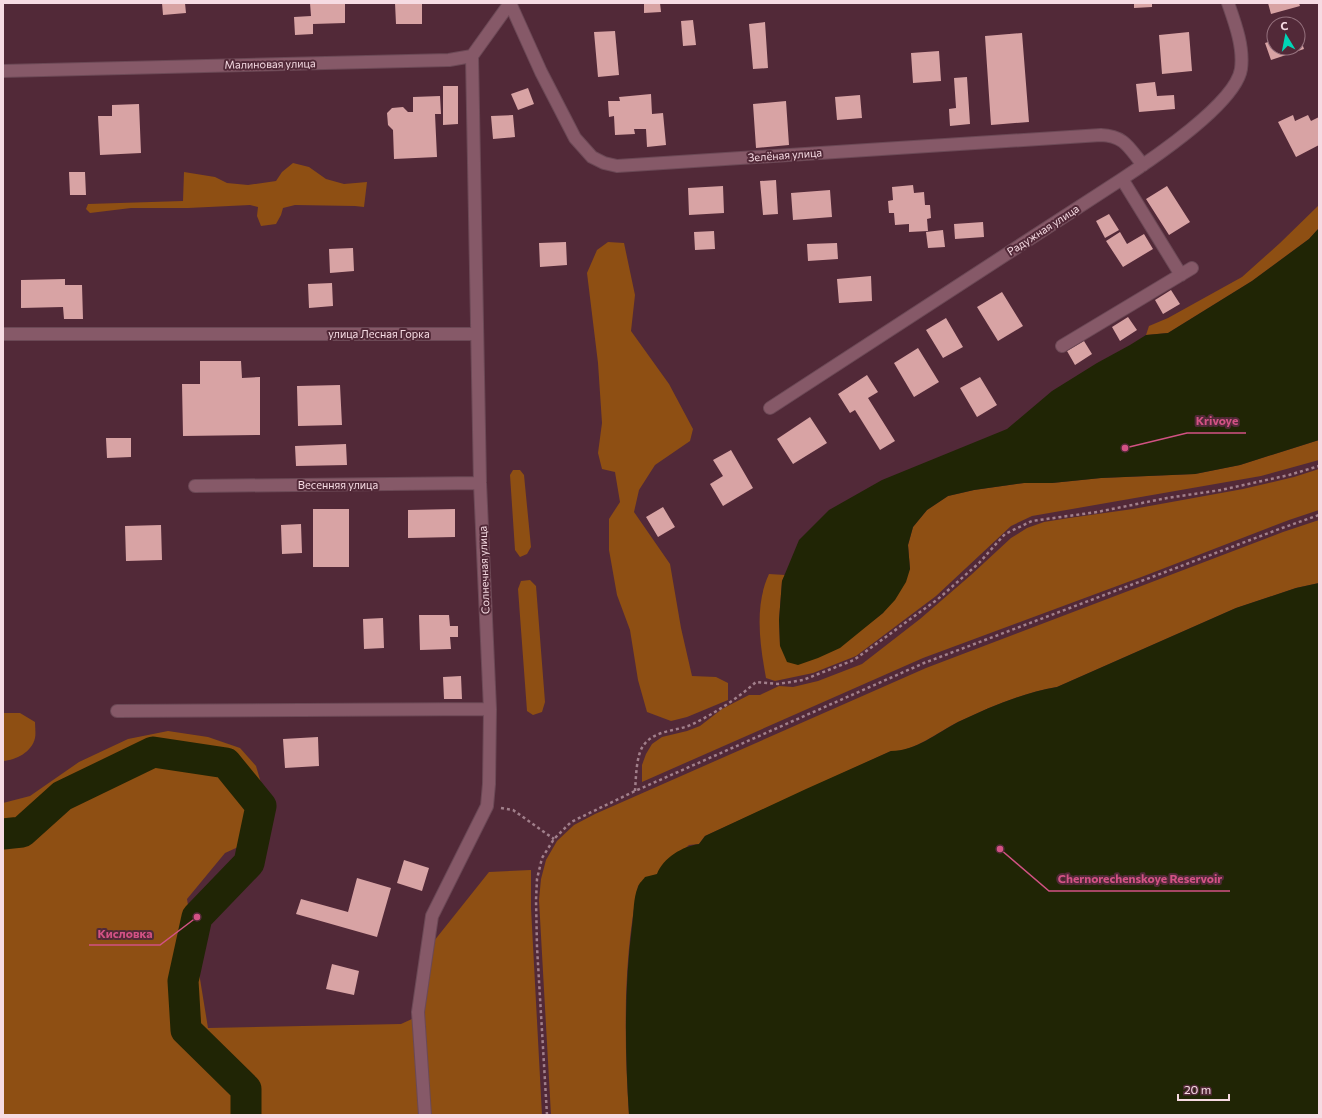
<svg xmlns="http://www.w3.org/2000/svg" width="1322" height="1118" viewBox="0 0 1322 1118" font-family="Commissioner,sans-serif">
	<rect width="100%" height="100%" fill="#522938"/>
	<path fill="#8e4f13" d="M 293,163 L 309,167 L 326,179 L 344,184 L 367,182 L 364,207 L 355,206 L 295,205 L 283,208 L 281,215 L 276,224 L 261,226 L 257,216 L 258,207 L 250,205 L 188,208 L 131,208 L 90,213 L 86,209 L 88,204 L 183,201 L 184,172 L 215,177 L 227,183 L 248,185 L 276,181 L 282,172 Z
		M 1319,205 L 1319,228 L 1309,239 L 1252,281 L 1168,333 L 1146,335 L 1149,326 L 1168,318 L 1242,277 L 1280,243 Z
		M 608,242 L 624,243 L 635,295 L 631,331 L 669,384 L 693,429 L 690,441 L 655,465 L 639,490 L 634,512 L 670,564 L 681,628 L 692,676 L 716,677 L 728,683 L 728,700 L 687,717 L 671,721 L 647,712 L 638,680 L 630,630 L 617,595 L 609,550 L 609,519 L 620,502 L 615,472 L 602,469 L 598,453 L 602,423 L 598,363 L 587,273 L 597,250 Z
		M 1319,440 L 1319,460 L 1261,476 L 1032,516 L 1011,526 L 936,596 L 856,656 L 813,673 L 775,681 L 766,678 C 760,645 754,606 769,574 L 785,575 L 782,581 L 779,620 L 780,646 L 865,627 L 883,613 L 910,569 L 908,545 L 913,527 L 927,510 L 948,496 L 974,490 L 1024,483 L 1052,483 L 1101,478 L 1195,474 L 1240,465 Z
		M 1319,469 L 1319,510 L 1289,520 L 1144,576 L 923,658 L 642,782 L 642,765 L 646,754 L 652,744 L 662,737 L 687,731 L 700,726 L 722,709 L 749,695 L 760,695 L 779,686 L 793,687 L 818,681 L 862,664 L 920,619 L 971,575 L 1011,538 L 1027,528 L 1044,522 L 1069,518 L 1133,509 L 1243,489 L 1294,477 Z
		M 513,470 L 520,470 L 524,475 L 531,547 L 527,554 L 520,557 L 515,550 L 510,475 Z
		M 1319,520 L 1319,583 L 1296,588 L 1236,608 L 1057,687 C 1022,693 990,707 958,722 C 940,731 923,745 903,750 C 899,751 895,751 891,751 L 705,836 L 699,844 L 689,845 L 657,874 L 638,886 C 623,961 624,1039 629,1115 L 551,1115 L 539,900 L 541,879 L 546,860 L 557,841 L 574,825 L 595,814 L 926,668 L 1283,532 Z
		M 530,580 L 536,586 L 545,702 L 542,712 L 533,715 L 527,711 L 518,589 L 521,581 Z
		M 3,713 L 20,713 L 35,722 C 35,727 36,733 35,738 C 32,752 16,760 3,761 Z
		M 168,731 L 208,737 L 240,748 L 256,766 L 266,800 L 249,777 L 230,759 L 205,750 L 165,745 L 133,753 L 88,775 L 57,792 L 37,813 L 21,826 L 3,829 L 3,803 L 30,796 L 79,762 L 128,739 Z
		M 164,760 L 202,764 L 219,775 L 231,779 L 245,791 L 253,806 L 247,843 L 225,853 L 187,899 L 208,1028 L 401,1024 L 423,1014 L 434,941 L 489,872 L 531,870 L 531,908 L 542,1115 L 3,1115 L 3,839 L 24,835 L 47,818 L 70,797 L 100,781 L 148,762 Z"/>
	<path fill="#202505" d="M 1319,228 L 1319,440 L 1240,465 L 1195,474 L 1101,478 L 1052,483 L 1024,483 L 974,490 L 948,496 L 927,510 L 913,527 L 908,545 L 910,569 L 906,582 L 895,600 L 883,613 L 840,648 L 818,658 L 798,665 L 787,662 L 780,646 L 779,620 L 782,581 L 799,540 L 829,510 L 882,480 L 1007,429 L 1052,391 L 1097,363 L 1130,345 L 1146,335 L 1168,333 L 1252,281 L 1309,239 Z
		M 1319,583 L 1319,1115 L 629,1115 C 625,1052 624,989 632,926 C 634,913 633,898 638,887 C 639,883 643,880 645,877 L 657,874 C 663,858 683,846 699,844 L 705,836 L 806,789 L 891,751 C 916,751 937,733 958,722 C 990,707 1022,693 1057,687 L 1236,608 L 1296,588 Z"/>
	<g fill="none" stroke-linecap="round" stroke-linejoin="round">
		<path stroke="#202505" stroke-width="31" d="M 3,834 L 22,832 L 62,796 L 153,752 L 226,763 L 261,806 L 249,863 L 197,917 L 183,981 L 186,1030 L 246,1089 L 246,1115"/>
	</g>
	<path fill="#d8a3a4" d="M 162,3 L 185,3 L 186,13 L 163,15 Z
		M 310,3 L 345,3 L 345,23 L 313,24 L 313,34 L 295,35 L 294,17 L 311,16 Z
		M 395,3 L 422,3 L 422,24 L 396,24 Z
		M 644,3 L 660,3 L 661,12 L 644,13 Z
		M 1134,3 L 1152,3 L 1152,7 L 1134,8 Z
		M 1268,3 L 1299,3 L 1300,6 L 1271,14 Z
		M 693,20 L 696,45 L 683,46 L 681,21 Z
		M 765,22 L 768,68 L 753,69 L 749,24 Z
		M 615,31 L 619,75 L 598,77 L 594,32 Z
		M 1298,31 L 1304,49 L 1271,60 L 1265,43 L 1274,40 L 1274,48 L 1298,48 Z
		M 1189,32 L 1192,71 L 1162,74 L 1159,35 Z
		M 1022,33 L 1029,122 L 991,125 L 985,36 Z
		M 939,51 L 941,81 L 913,83 L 911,53 Z
		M 967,77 L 970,124 L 950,126 L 949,109 L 956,108 L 954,78 Z
		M 1155,82 L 1157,96 L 1174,95 L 1175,109 L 1139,112 L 1136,84 Z
		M 443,86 L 458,86 L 458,124 L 443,125 Z
		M 528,88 L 534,104 L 518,110 L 511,94 Z
		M 651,94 L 652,114 L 663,113 L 666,145 L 647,147 L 646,129 L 634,129 L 635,134 L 615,135 L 614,116 L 609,117 L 608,101 L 620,101 L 619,97 Z
		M 860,95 L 862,118 L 837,120 L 835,97 Z
		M 440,96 L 441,114 L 435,114 L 437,157 L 394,159 L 393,130 L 388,125 L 387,113 L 392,108 L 403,107 L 408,112 L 413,112 L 413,97 Z
		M 786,101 L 789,145 L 756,148 L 753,104 Z
		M 139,104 L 141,153 L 100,155 L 98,116 L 112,116 L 112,105 Z
		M 513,115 L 515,137 L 493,139 L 491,116 Z
		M 1293,115 L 1295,121 L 1308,115 L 1311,121 L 1319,117 L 1319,145 L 1296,157 L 1278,122 Z
		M 69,172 L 85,172 L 86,195 L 70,195 Z
		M 776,180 L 778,214 L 763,215 L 760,181 Z
		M 913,185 L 914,193 L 924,192 L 925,205 L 930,205 L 931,218 L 927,219 L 928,231 L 909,232 L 909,224 L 895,225 L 894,213 L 889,213 L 888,201 L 893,200 L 892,187 Z
		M 723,186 L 724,213 L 689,215 L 688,188 Z
		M 1167,186 L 1190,222 L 1169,235 L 1146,199 Z
		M 830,190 L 832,217 L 793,220 L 791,193 Z
		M 1109,214 L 1119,230 L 1105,238 L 1096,221 Z
		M 983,222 L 984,237 L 955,239 L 954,224 Z
		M 943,230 L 945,247 L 928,248 L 926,232 Z
		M 714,231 L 715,249 L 695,250 L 694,232 Z
		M 1120,232 L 1127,244 L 1144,234 L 1153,249 L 1123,267 L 1106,241 Z
		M 566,242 L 567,265 L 540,267 L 539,243 Z
		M 837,243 L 838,259 L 808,261 L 807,244 Z
		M 353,248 L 354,271 L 330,273 L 329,249 Z
		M 871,276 L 872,301 L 839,303 L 837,279 Z
		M 65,279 L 65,285 L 82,285 L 83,319 L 64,319 L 63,307 L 21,308 L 21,280 Z
		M 332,283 L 333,306 L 309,308 L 308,284 Z
		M 1171,290 L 1180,304 L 1163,314 L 1155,300 Z
		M 1002,292 L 1023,326 L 998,341 L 977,307 Z
		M 1128,317 L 1137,330 L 1120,341 L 1112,327 Z
		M 946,318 L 963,347 L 943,358 L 926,330 Z
		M 1084,341 L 1092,354 L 1075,365 L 1067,351 Z
		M 918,348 L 939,382 L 914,397 L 894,363 Z
		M 200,361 L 241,361 L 242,378 L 260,377 L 260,435 L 183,436 L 182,384 L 200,384 Z
		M 867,375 L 878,392 L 868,398 L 895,441 L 880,450 L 855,410 L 850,413 L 838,394 Z
		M 980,377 L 997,405 L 977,417 L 960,388 Z
		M 340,385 L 342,425 L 298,426 L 297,386 Z
		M 810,417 L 827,443 L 793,464 L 777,439 Z
		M 106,438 L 131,438 L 131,457 L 107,458 Z
		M 346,444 L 347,465 L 296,466 L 295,446 Z
		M 731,450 L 753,488 L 723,506 L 710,484 L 723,476 L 713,460 Z
		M 663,507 L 675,527 L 658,537 L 646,517 Z
		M 313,509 L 349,509 L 349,567 L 313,567 Z
		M 455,509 L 455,537 L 408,538 L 408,510 Z
		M 301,524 L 302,553 L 282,554 L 281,525 Z
		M 161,525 L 162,560 L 126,561 L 125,526 Z
		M 419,615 L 449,615 L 450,626 L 458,626 L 458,637 L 450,637 L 451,649 L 420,650 Z
		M 383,618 L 384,648 L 364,649 L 363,619 Z
		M 461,676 L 462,699 L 444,699 L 443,677 Z
		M 318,737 L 319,766 L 285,768 L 283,739 Z
		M 404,860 L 429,868 L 422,891 L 397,883 Z
		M 357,878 L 391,888 L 377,937 L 296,914 L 301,899 L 348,912 Z
		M 332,964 L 359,971 L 354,995 L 326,989 Z"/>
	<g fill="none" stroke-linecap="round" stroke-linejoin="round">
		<defs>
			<path id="minor" d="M 510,3 L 541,72 L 575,138 L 592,157 L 604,163 L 617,166 L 1101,135 C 1125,136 1129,148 1143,165
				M 3,71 L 449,60 L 472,56 L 510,3
				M 1122,179 L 1181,275
				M 3,334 L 477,334
				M 1062,346 L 1192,268
				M 770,408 L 1122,179 C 1151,160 1236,103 1241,69 C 1244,47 1235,23 1228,3
				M 195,486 L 480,483
				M 117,711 L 490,709
				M 425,1115 L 418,1012 L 432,916 L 487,806 L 489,784 L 490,709 L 480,483 L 472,56"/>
		</defs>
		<use href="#minor" stroke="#6c4956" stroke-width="14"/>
		<path stroke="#a17f8b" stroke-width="2.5" stroke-dasharray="3 3" stroke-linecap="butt" d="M 635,791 C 636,779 636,756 643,746 C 655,729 676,732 693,724 C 715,713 737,699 756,682 L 778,684 L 803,680 L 854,660 L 938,599 L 979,563 L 1005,534 L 1032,521 L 1097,512 L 1167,498 L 1221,490 L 1289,475 L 1319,466
			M 501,808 L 513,810 L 554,839
			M 547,1115 L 537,947 L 536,900 L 537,879 L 542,858 L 554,839 L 571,822 L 635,791 L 924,663 L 1282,528 L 1319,515"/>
		<use href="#minor" stroke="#865968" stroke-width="12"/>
	</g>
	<g text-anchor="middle" stroke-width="4" stroke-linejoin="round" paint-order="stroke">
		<g font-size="11" fill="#f6dbe3" stroke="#522938">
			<text transform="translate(270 64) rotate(-1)" y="4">Малиновая улица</text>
			<text transform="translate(785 155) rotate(-4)" y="4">Зелёная улица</text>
			<text transform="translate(1043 230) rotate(-33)" y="4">Радужная улица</text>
			<text x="379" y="338">улица Лесная Горка</text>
			<text x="338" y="489">Весенняя улица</text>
			<text transform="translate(484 570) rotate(-92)" y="4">Солнечная улица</text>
		</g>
	</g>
	<path fill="none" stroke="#d25284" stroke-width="1.5" d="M1125 448L1187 433H1246M1000 849L1049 891H1230M197 917L160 945H89"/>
	<g fill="#d25284" stroke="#522938" stroke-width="1.5">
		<circle cx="1125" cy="448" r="4"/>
		<circle cx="1000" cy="849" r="4"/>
		<circle cx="197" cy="917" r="4"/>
	</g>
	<g font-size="12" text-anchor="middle" font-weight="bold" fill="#d25284" stroke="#522938" stroke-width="4" stroke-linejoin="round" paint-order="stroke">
		<text x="1217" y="425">Krivoye</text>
		<text x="1140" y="883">Chernorechenskoye Reservoir</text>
		<text x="125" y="938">Кисловка</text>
	</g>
	<rect width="1322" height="1118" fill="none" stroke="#f6dbe3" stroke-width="8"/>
	<g transform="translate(1286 36) rotate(350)"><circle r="19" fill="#522938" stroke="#94707c"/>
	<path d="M0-3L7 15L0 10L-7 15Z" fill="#00d5b7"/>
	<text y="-6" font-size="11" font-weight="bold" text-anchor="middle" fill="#f6dbe3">С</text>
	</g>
	<path d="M1178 1094v6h51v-6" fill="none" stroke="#f6dbe3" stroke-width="2"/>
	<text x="1184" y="1094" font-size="12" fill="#f6dbe3" stroke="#522938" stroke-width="3" paint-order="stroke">20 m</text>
</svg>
